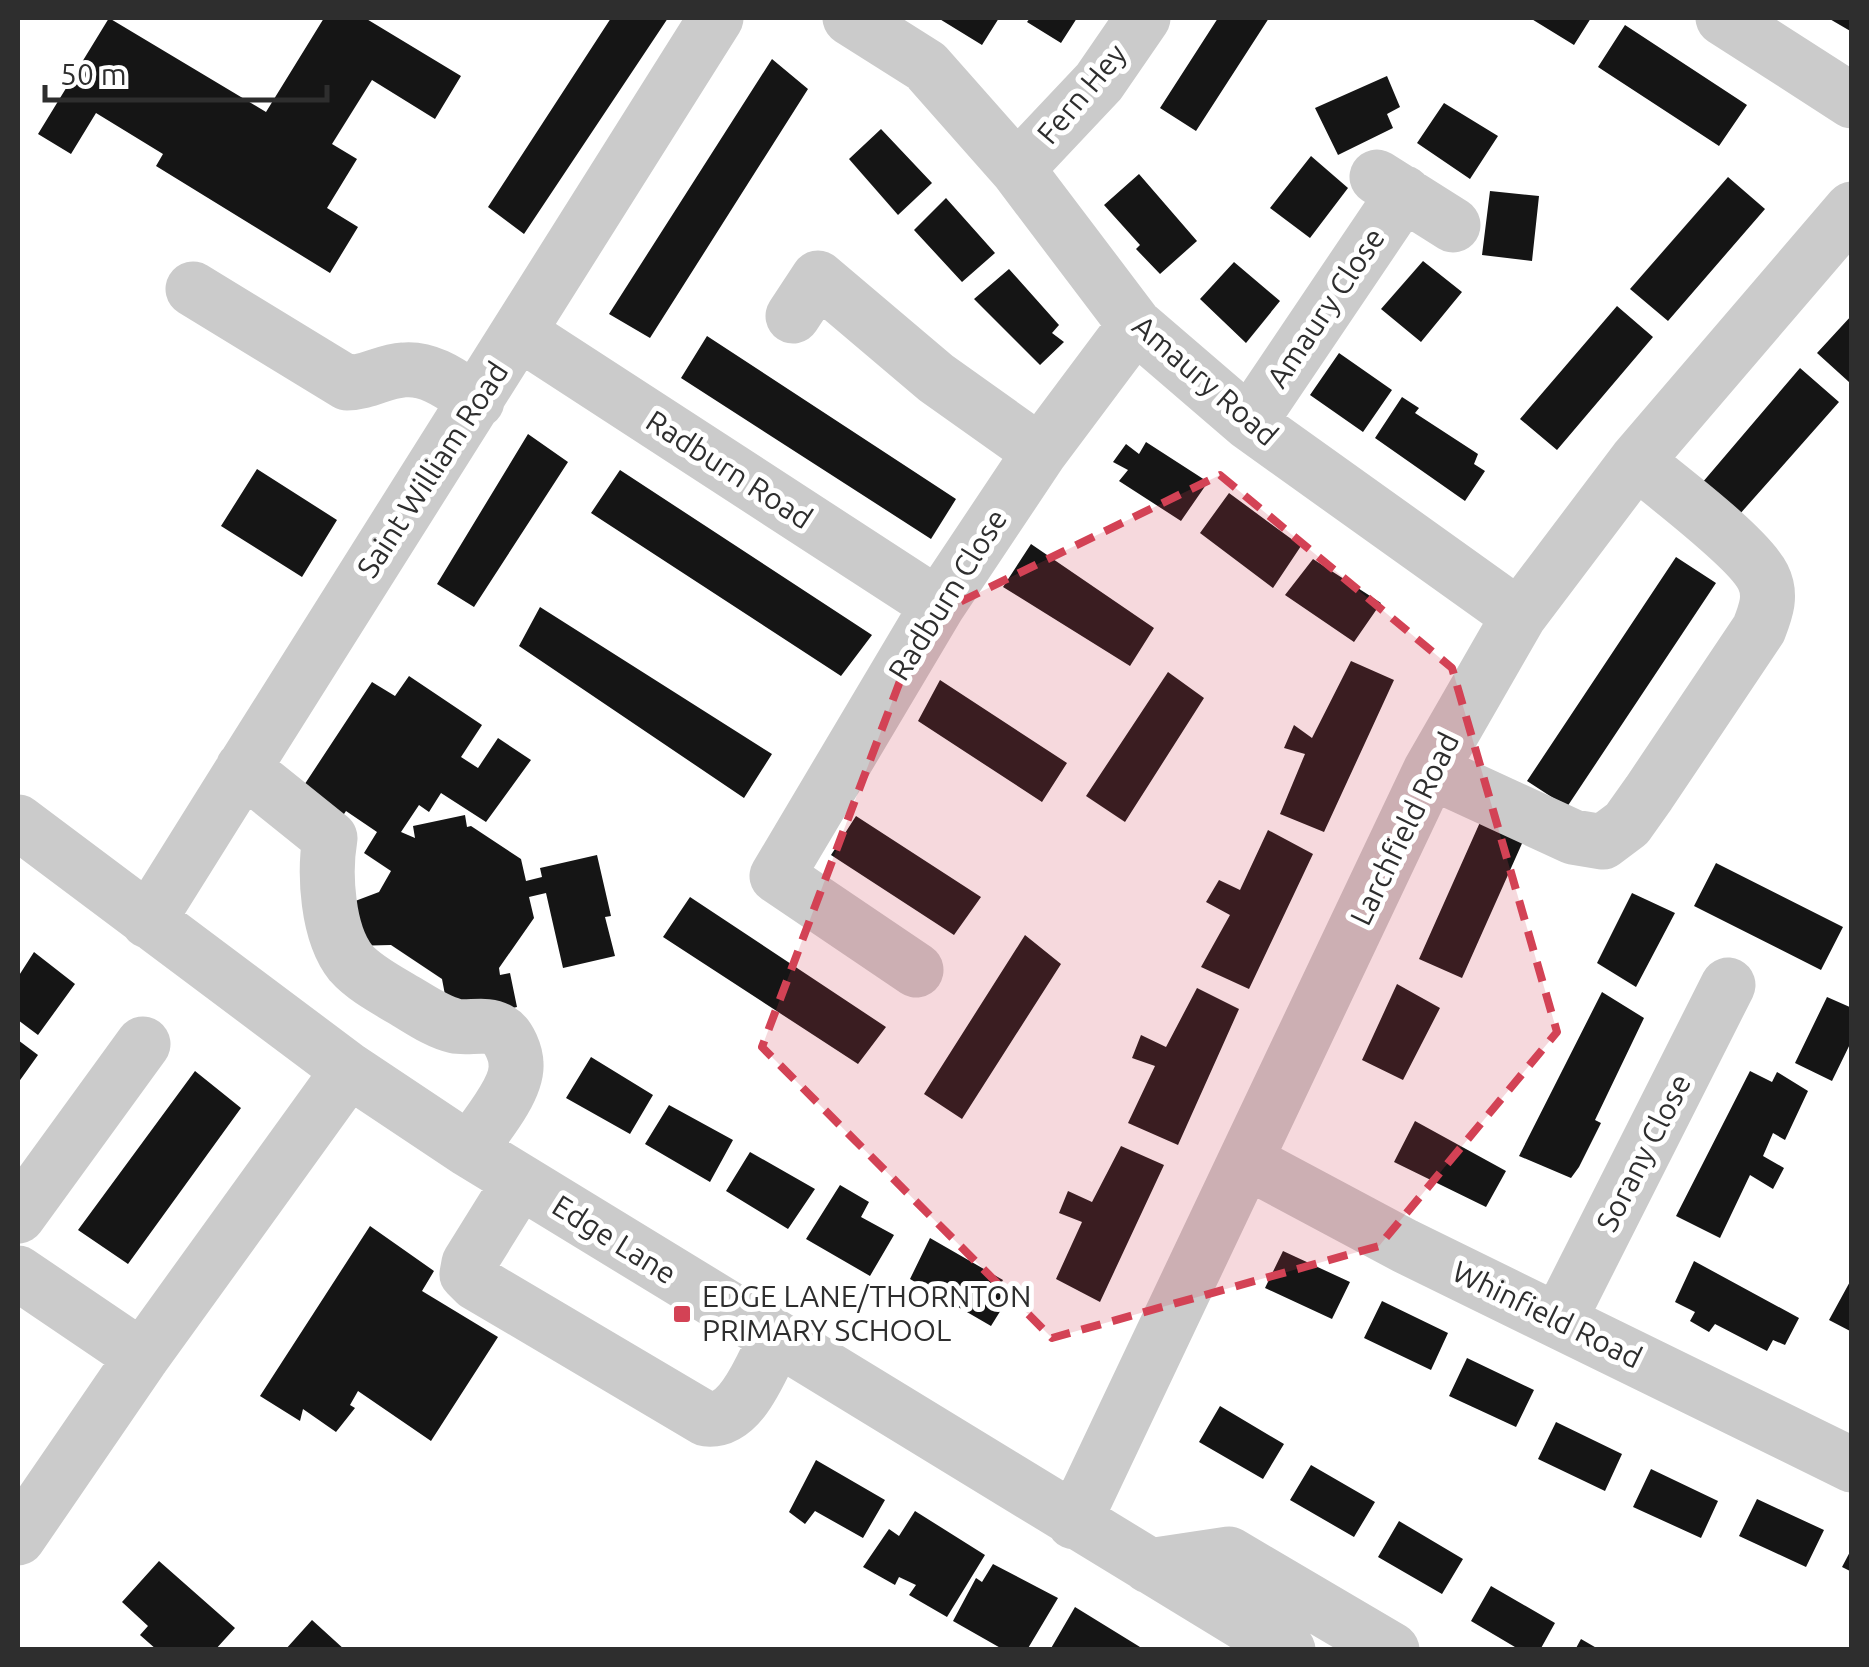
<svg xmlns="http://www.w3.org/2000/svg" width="1869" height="1667" viewBox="0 0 1869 1667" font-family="Ubuntu,sans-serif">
	<rect width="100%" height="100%" fill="#fff"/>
	<path fill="#151515" d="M 109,18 L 266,112 L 324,18 L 365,18 L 461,76 L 435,119 L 372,80 L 332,144 L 357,159 L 327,208 L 358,227 L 330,273 L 156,166 L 163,154 L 96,113 L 71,154 L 38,134 Z
		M 611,18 L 668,18 L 524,234 L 488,207 Z
		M 938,18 L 999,18 L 982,45 Z
		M 1030,18 L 1077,18 L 1061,43 L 1027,22 Z
		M 1218,18 L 1269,18 L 1196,131 L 1160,108 Z
		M 1530,18 L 1591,18 L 1574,45 Z
		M 1828,18 L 1852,18 L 1852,32 Z
		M 1625,25 L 1747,105 L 1719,146 L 1598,67 Z
		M 772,59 L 808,89 L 650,338 L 609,314 Z
		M 1387,76 L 1400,107 L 1387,114 L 1393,128 L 1338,155 L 1315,108 Z
		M 1444,103 L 1498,136 L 1470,179 L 1417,143 Z
		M 881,129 L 932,183 L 898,215 L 849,159 Z
		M 1311,156 L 1348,188 L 1310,238 L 1270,208 Z
		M 1139,174 L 1197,241 L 1160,274 L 1136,249 L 1140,245 L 1104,205 Z
		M 1728,177 L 1765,209 L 1668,321 L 1630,289 Z
		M 1490,191 L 1539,196 L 1532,261 L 1482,255 Z
		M 946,198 L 995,253 L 962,282 L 914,230 Z
		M 1423,261 L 1462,292 L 1421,342 L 1381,309 Z
		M 1234,262 L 1280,301 L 1246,343 L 1200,299 Z
		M 1009,269 L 1059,325 L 1052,333 L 1064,342 L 1040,365 L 974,299 Z
		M 1617,306 L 1653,337 L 1557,450 L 1520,419 Z
		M 1852,315 L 1852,379 L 1849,382 L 1817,353 Z
		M 707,336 L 956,499 L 931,539 L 681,378 Z
		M 1339,353 L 1392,390 L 1363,432 L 1310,395 Z
		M 1800,368 L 1839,402 L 1739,515 L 1702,483 Z
		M 1402,397 L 1419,408 L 1415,413 L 1478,454 L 1474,464 L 1485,471 L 1465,501 L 1375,438 Z
		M 528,434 L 568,462 L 474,607 L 437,584 Z
		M 1146,442 L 1208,482 L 1181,521 L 1119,481 L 1128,470 L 1113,462 L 1126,444 L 1139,454 Z
		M 257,469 L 337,520 L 302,577 L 221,526 Z
		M 620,470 L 872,635 L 841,676 L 591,513 Z
		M 1229,493 L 1301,546 L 1273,588 L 1200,533 Z
		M 1031,544 L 1154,628 L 1130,666 L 1003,587 Z
		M 1676,557 L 1716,583 L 1567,807 L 1527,781 Z
		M 1313,559 L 1381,603 L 1354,642 L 1285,595 Z
		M 540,607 L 772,754 L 744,798 L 519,646 Z
		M 1351,661 L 1394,680 L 1324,832 L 1280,814 L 1305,754 L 1284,748 L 1294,725 L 1312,738 Z
		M 1168,672 L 1204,698 L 1125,822 L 1086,796 Z
		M 409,676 L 482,725 L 461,757 L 478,768 L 498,738 L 531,760 L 486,822 L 441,793 L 429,812 L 419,805 L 401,832 L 415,838 L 413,826 L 465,815 L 467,827 L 471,826 L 521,859 L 526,881 L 542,877 L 540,868 L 597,855 L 611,916 L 605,917 L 615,956 L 563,968 L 546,893 L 529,897 L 534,918 L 499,968 L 500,975 L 510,973 L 517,1007 L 450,1021 L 442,979 L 391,945 L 350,946 L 342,906 L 379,892 L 391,871 L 364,853 L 377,832 L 346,811 L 332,832 L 291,805 L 372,682 L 395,696 Z
		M 940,680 L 1067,763 L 1042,802 L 918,721 Z
		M 856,816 L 981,897 L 954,935 L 831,855 Z
		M 1481,820 L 1524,839 L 1462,978 L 1419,959 Z
		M 1268,830 L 1313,854 L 1249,989 L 1201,967 L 1230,915 L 1206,902 L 1219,880 L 1240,890 Z
		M 1716,863 L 1843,927 L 1821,970 L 1694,906 Z
		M 1632,893 L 1675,913 L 1636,987 L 1597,963 Z
		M 690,897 L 886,1027 L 858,1064 L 663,937 Z
		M 1025,935 L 1061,964 L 962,1119 L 924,1094 Z
		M 34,952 L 75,984 L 38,1035 L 18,1020 L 18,977 Z
		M 1397,984 L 1440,1008 L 1403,1080 L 1362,1060 Z
		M 1197,988 L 1239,1009 L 1178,1145 L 1128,1123 L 1155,1066 L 1132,1058 L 1141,1035 L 1166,1047 Z
		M 1602,992 L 1644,1018 L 1595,1120 L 1601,1123 L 1579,1167 L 1571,1178 L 1519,1156 Z
		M 1827,997 L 1852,1008 L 1852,1040 L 1832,1081 L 1795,1063 Z
		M 18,1040 L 38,1055 L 18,1083 Z
		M 591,1057 L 653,1095 L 630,1134 L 566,1098 Z
		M 195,1071 L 241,1108 L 128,1264 L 78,1230 Z
		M 1750,1071 L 1772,1082 L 1777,1072 L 1808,1091 L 1785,1140 L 1773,1133 L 1763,1156 L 1784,1168 L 1773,1189 L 1750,1175 L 1720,1238 L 1676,1216 Z
		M 669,1105 L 733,1140 L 710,1182 L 645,1144 Z
		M 1415,1121 L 1506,1171 L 1486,1207 L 1394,1162 Z
		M 1121,1146 L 1164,1165 L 1100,1302 L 1056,1279 L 1082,1222 L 1059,1213 L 1068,1191 L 1092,1202 Z
		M 750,1152 L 815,1189 L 788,1229 L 726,1191 Z
		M 840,1185 L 869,1202 L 861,1217 L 894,1235 L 870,1276 L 806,1239 Z
		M 370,1226 L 434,1271 L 422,1291 L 498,1337 L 431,1441 L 358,1391 L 350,1405 L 355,1408 L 336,1432 L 303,1409 L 300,1421 L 260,1396 Z
		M 930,1238 L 1003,1280 L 997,1291 L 1009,1297 L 991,1326 L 910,1279 Z
		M 1283,1251 L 1350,1282 L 1332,1319 L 1265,1288 Z
		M 1694,1261 L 1799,1318 L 1785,1345 L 1773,1340 L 1767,1351 L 1715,1324 L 1709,1332 L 1690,1321 L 1695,1312 L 1675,1302 Z
		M 1852,1278 L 1852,1332 L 1829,1320 Z
		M 1382,1301 L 1448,1333 L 1431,1370 L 1364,1338 Z
		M 1467,1358 L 1534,1390 L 1516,1427 L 1449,1396 Z
		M 1220,1406 L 1284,1444 L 1263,1479 L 1199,1442 Z
		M 1556,1422 L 1622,1454 L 1605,1491 L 1538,1459 Z
		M 816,1460 L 885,1500 L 863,1538 L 815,1511 L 805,1524 L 789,1512 Z
		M 1311,1465 L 1375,1502 L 1354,1537 L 1290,1500 Z
		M 1651,1469 L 1718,1501 L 1701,1538 L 1633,1507 Z
		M 1757,1499 L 1824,1530 L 1806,1567 L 1739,1536 Z
		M 915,1511 L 985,1555 L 947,1617 L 909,1595 L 916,1585 L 899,1577 L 895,1585 L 863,1567 L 889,1529 L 899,1536 Z
		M 1399,1521 L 1463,1559 L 1442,1594 L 1378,1557 Z
		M 1852,1548 L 1852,1572 L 1842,1567 Z
		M 159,1561 L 235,1628 L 215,1650 L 157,1650 L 140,1635 L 148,1626 L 122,1602 Z
		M 993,1564 L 1058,1598 L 1027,1650 L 1004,1650 L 953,1621 L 976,1578 L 982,1582 Z
		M 1491,1586 L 1555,1623 L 1540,1650 L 1520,1650 L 1471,1621 Z
		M 1075,1607 L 1140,1647 L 1050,1650 Z
		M 312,1620 L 345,1650 L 285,1650 Z
		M 1581,1639 L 1600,1650 L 1575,1650 Z"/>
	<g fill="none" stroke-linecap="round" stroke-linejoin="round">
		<path stroke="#cbcbcb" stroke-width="55" d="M 850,18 L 926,66 L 1017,169 L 1135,325 L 1249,423 L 1519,616
			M 1723,18 L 1852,101
			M 1017,169 L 1099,82 L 1143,18
			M 1377,177 L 1453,225
			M 193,289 L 347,383 C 367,383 384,371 403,370 C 431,367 455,387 477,401
			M 793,316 L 818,278 L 936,378 L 1040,452
			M 521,334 L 938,605
			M 1249,423 L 1404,193
			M 243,768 L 330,838 C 324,873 327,933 351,963 C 365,979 389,991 407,1002 C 422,1011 438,1022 455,1026 C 469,1029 487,1022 500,1031 C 509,1036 516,1054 516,1064 C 518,1089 484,1129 469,1150
			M 1430,771 L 1573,837 L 1603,842 L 1627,824 L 1649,793 L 1759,629 C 1766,611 1772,595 1763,577 C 1748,547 1666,486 1636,461
			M 18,822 L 349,1070 L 469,1150 L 1288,1650
			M 148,921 C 336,619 529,320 716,18
			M 916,970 L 777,876 L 938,605 L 1040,452 L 1135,325
			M 1246,1161 L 1405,1246 L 1852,1465
			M 520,1181 L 469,1263 L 467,1274 L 476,1283 L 706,1419 C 743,1423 761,1366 776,1339
			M 18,1216 L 143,1044
			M 18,1273 L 142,1357
			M 1559,1320 L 1728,985
			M 1074,1522 L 1430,771 L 1519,616 L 1636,461 L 1852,209
			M 18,1538 L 142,1357 L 349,1070
			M 1149,1566 L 1229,1554 L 1392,1650"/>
	</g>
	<path fill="#d34255" fill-opacity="0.2" stroke="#d34255" stroke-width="8" stroke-dasharray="20 12" stroke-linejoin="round" d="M 1220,475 L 1452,668 L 1557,1032 L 1379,1246 L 1052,1338 L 762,1047 L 923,620 Z"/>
	<rect fill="#d34255" stroke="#fff" stroke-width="4" x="672" y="1304" width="20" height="20" rx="5"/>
	<g text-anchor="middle" stroke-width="10" stroke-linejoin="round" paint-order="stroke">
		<g font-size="30" fill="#2e2e2e" stroke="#fff">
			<text transform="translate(1082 94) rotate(-50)" y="10">Fern Hey</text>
			<text transform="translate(1326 308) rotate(-56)" y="10">Amaury Close</text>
			<text transform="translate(1205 381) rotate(41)" y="10">Amaury Road</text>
			<text transform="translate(433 470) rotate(-57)" y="10">Saint William Road</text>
			<text transform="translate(729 470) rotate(33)" y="10">Radburn Road</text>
			<text transform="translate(948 595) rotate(-58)" y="10">Radburn Close</text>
			<text transform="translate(1405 829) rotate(-64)" y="10">Larchfield Road</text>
			<text transform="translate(1644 1153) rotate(-63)" y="10">Sorany Close</text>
			<text transform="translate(614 1240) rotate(32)" y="10">Edge Lane</text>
			<text transform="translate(1547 1315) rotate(26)" y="10">Whinfield Road</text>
		</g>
		<g font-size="30" fill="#2e2e2e" stroke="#fff" text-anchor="start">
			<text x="702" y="1307">EDGE LANE/THORNTON<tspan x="702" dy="34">PRIMARY SCHOOL</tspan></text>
		</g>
	</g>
	<rect width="1869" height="1667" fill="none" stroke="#2e2e2e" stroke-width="40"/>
	<path d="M45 85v15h282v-15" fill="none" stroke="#2e2e2e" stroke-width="5"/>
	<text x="60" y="85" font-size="30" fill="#2e2e2e" stroke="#ffffff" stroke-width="8" paint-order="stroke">50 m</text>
</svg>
